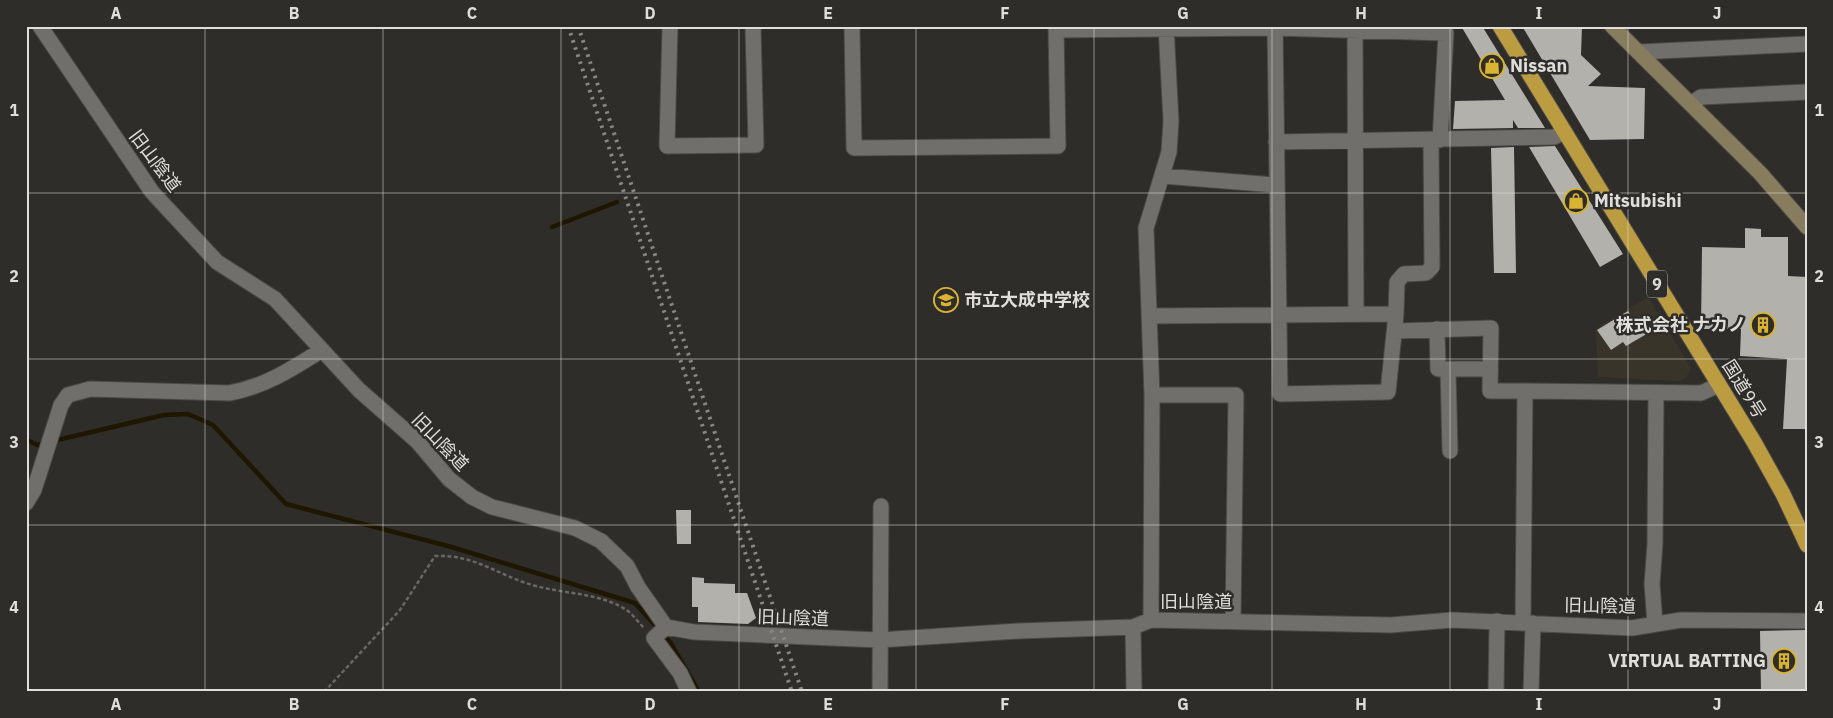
<svg xmlns="http://www.w3.org/2000/svg" width="1833" height="718" viewBox="0 0 1833 718" font-family="'IBM Plex Sans','Noto Sans JP',sans-serif">
	<rect width="100%" height="100%" fill="#2e2d29"/>
	<path fill="#38342a" d="M 1648,297 L 1691,368 L 1690,372 L 1685,378 L 1678,381 L 1598,377 L 1596,329 Z"/>
	<g fill="none" stroke-linecap="round" stroke-linejoin="round">
		<path stroke="#1f1600" stroke-width="4.5" d="M 552,227 L 617,202
			M 26,439 L 37,445 L 46,443
			M 53,441 L 164,415 L 188,414 L 213,425 L 286,504 L 448,546 L 635,603 L 670,642 L 699,692"/>
	</g>
	<path fill="#b3b1ac" d="M 1461,26 L 1482,26 L 1545,128 L 1518,128 L 1513,120 L 1513,128 L 1453,129 L 1455,101 L 1505,100 Z
		M 1522,26 L 1582,26 L 1581,55 L 1601,74 L 1588,86 L 1645,88 L 1644,139 L 1590,140 Z
		M 1555,146 L 1623,254 L 1600,267 L 1529,147 Z
		M 1514,147 L 1516,273 L 1494,273 L 1491,148 Z
		M 1745,228 L 1761,229 L 1761,237 L 1788,237 L 1788,276 L 1807,277 L 1806,429 L 1783,429 L 1787,359 L 1740,356 L 1741,329 L 1701,329 L 1702,247 L 1745,248 Z
		M 1628,311 L 1634,320 L 1640,316 L 1650,332 L 1626,346 L 1623,342 L 1611,350 L 1597,330 Z
		M 676,510 L 691,510 L 691,544 L 677,544 Z
		M 692,577 L 704,578 L 704,583 L 735,584 L 735,593 L 747,593 L 756,618 L 748,624 L 698,622 L 698,607 L 692,607 Z
		M 1807,630 L 1807,692 L 1761,692 L 1760,631 Z"/>
	<g fill="none" stroke-linecap="round" stroke-linejoin="round">
		<defs>
			<path id="street" d="M 40,26 L 152,192 L 217,262 L 275,299 L 359,390 L 417,441 L 449,479 L 472,497 L 492,507 L 575,528 L 601,541 L 627,566 L 638,587 L 666,627 L 694,632 L 879,640 L 1019,631 L 1133,627 L 1151,620 L 1391,625 L 1452,620 L 1632,628 L 1681,620 L 1807,621
				M 670,26 L 667,146 L 756,145 L 753,26
				M 852,26 L 854,148 L 1058,146 L 1056,26
				M 1275,26 L 1280,394 L 1388,392 L 1396,314 L 1397,282 L 1404,274 L 1426,273 L 1432,267 L 1431,141
				M 1355,29 L 1356,314
				M 1056,30 L 1275,28 L 1446,33 L 1440,140
				M 1639,52 L 1807,44
				M 1691,104 L 1701,97 L 1807,92
				M 1276,142 L 1554,137 L 1565,132
				M 1163,176 L 1276,185
				M 1149,316 L 1396,314
				M 1437,329 L 1438,369 L 1490,369
				M 1395,331 L 1491,328 L 1490,391 L 1525,391
				M 1448,369 L 1450,451
				M 1152,395 L 1236,395 L 1233,621
				M 26,503 L 34,490 L 61,405 L 68,395 L 90,389 L 229,393 C 264,387 292,369 322,350
				M 1151,620 L 1152,395 L 1146,228 L 1169,152 L 1171,121 L 1166,26
				M 1523,622 L 1525,391 L 1701,393 L 1719,385
				M 1655,624 L 1652,584 L 1655,544 L 1656,394
				M 666,627 L 654,638 L 680,673 L 689,692
				M 1133,627 L 1134,692
				M 880,692 L 881,506
				M 1496,692 L 1497,621
				M 1531,692 L 1533,623"/>
			<path id="secondary" d="M 1612,26 L 1760,173 L 1807,227"/>
			<path id="highway" d="M 1500,26 L 1754,442 L 1783,494 L 1807,545"/>
		</defs>
		<use href="#street" stroke="#4b4946" stroke-width="17"/>
		<use href="#secondary" stroke="#4b4946" stroke-width="17"/>
		<use href="#highway" stroke="#4b4946" stroke-width="17"/>
		<path stroke="#686764" stroke-width="2.5" stroke-dasharray="4 2.5" stroke-linecap="butt" d="M 324,692 L 400,610 L 435,556 C 476,554 500,577 536,586 C 565,594 599,593 625,609 C 632,613 638,622 644,628"/>
		<use href="#street" stroke="#716f6b" stroke-width="15"/>
		<use href="#secondary" stroke="#887c5e" stroke-width="15"/>
		<use href="#highway" stroke="#bc9c40" stroke-width="15"/>
		<path stroke="#888783" stroke-width="4" stroke-dasharray="2.5 5" stroke-linecap="butt" d="M 568,26 L 792,692
			M 578,26 L 802,692"/>
	</g>
	<path fill="none" stroke="#dfdedb" stroke-width="1" stroke-opacity="0.55" d="M 205,26 L 205,692M 383,26 L 383,692M 561,26 L 561,692M 739,26 L 739,692M 916,26 L 916,692M 1094,26 L 1094,692M 1272,26 L 1272,692M 1450,26 L 1450,692M 1628,26 L 1628,692M 26,193 L 1807,193M 26,359 L 1807,359M 26,525 L 1807,525"/>
	<defs>
		<symbol id="shop-ring" viewBox="-11 -11 22 22"><circle r="9.5" fill="#2e2d29" stroke="#dbb333" stroke-width="1.5"/><path d="M-5-2.5h2.3a2.7 3.5 0 0 1 5.4 0H5L5.5 6h-11ZM-1.5-2.5h3a1.5 2.3 0 0 0-3 0Z" fill="#dbb333"/></symbol>
		<symbol id="school-ring" viewBox="-11 -11 22 22"><circle r="9.5" fill="#2e2d29" stroke="#dbb333" stroke-width="1.5"/><path d="M0-5L7-2L0 1L-7-2ZM-4 1L0 2.5L4 1V4Q0 6-4 4Z" fill="#dbb333"/></symbol>
		<symbol id="building-ring" viewBox="-11 -11 22 22"><circle r="9.5" fill="#2e2d29" stroke="#dbb333" stroke-width="1.5"/><path d="M-4-6H4V6H1V3H-1V6H-4ZM-2.5-4.3h1.7v1.8h-1.7ZM.8-4.3h1.7v1.8H.8ZM-2.5-1h1.7V.8h-1.7ZM.8-1h1.7V.8H.8Z" fill="#dbb333"/></symbol>
	</defs>
	<g fill-rule="evenodd">
		<use href="#shop-ring" x="1478" y="52" width="28" height="28"/>
		<use href="#shop-ring" x="1562" y="187" width="28" height="28"/>
		<use href="#school-ring" x="932" y="286" width="28" height="28"/>
		<use href="#building-ring" x="1749" y="311" width="28" height="28"/>
		<use href="#building-ring" x="1770" y="647" width="28" height="28"/>
	</g>
	<g text-anchor="middle" stroke-width="5" stroke-linejoin="round" paint-order="stroke">
		<rect fill="#2e2d29" stroke="#aaa9a6" stroke-width="1" x="1647" y="270.5" width="20" height="27" rx="4"/>
		<g font-size="16" font-weight="bold" fill="#dfdedb">
			<text x="1657" y="290">9</text>
		</g>
		<g font-size="18" font-weight="bold" fill="#dfdedb" stroke="#2e2d29" text-anchor="start">
			<text x="1510" y="72">Nissan</text>
			<text x="1594" y="207">Mitsubishi</text>
			<text x="964" y="306">市立大成中学校</text>
			<text x="1746" y="331" text-anchor="end">株式会社 ナカノ</text>
			<text x="1766" y="667" text-anchor="end">VIRTUAL BATTING</text>
		</g>
		<g font-size="18" fill="#dfdedb" stroke="#2e2d29">
			<text transform="translate(155 161) rotate(53)" y="6">旧山陰道</text>
			<text transform="translate(1744 389) rotate(58)" y="6">国道9号</text>
			<text transform="translate(440 442) rotate(46)" y="6">旧山陰道</text>
			<text x="1196" y="608">旧山陰道</text>
			<text transform="translate(1600 606) rotate(1)" y="6">旧山陰道</text>
			<text transform="translate(793 618) rotate(2)" y="6">旧山陰道</text>
		</g>
	</g>
	<rect width="1833" height="718" fill="none" stroke="#2e2d29" stroke-width="55"/>
	<rect x="28" y="28" width="1778" height="662" fill="none" stroke="#dfdedb" stroke-width="2"/>
	<g font-size="16" text-anchor="middle" font-weight="bold" fill="#dfdedb">
		<text x="116" y="19">A</text>
		<text x="294" y="19">B</text>
		<text x="472" y="19">C</text>
		<text x="650" y="19">D</text>
		<text x="828" y="19">E</text>
		<text x="1005" y="19">F</text>
		<text x="1183" y="19">G</text>
		<text x="1361" y="19">H</text>
		<text x="1539" y="19">I</text>
		<text x="1717" y="19">J</text>
		<text x="14" y="116">1</text>
		<text x="1819" y="116">1</text>
		<text x="14" y="282">2</text>
		<text x="1819" y="282">2</text>
		<text x="14" y="448">3</text>
		<text x="1819" y="448">3</text>
		<text x="14" y="613">4</text>
		<text x="1819" y="613">4</text>
		<text x="116" y="710">A</text>
		<text x="294" y="710">B</text>
		<text x="472" y="710">C</text>
		<text x="650" y="710">D</text>
		<text x="828" y="710">E</text>
		<text x="1005" y="710">F</text>
		<text x="1183" y="710">G</text>
		<text x="1361" y="710">H</text>
		<text x="1539" y="710">I</text>
		<text x="1717" y="710">J</text>
	</g>
</svg>
